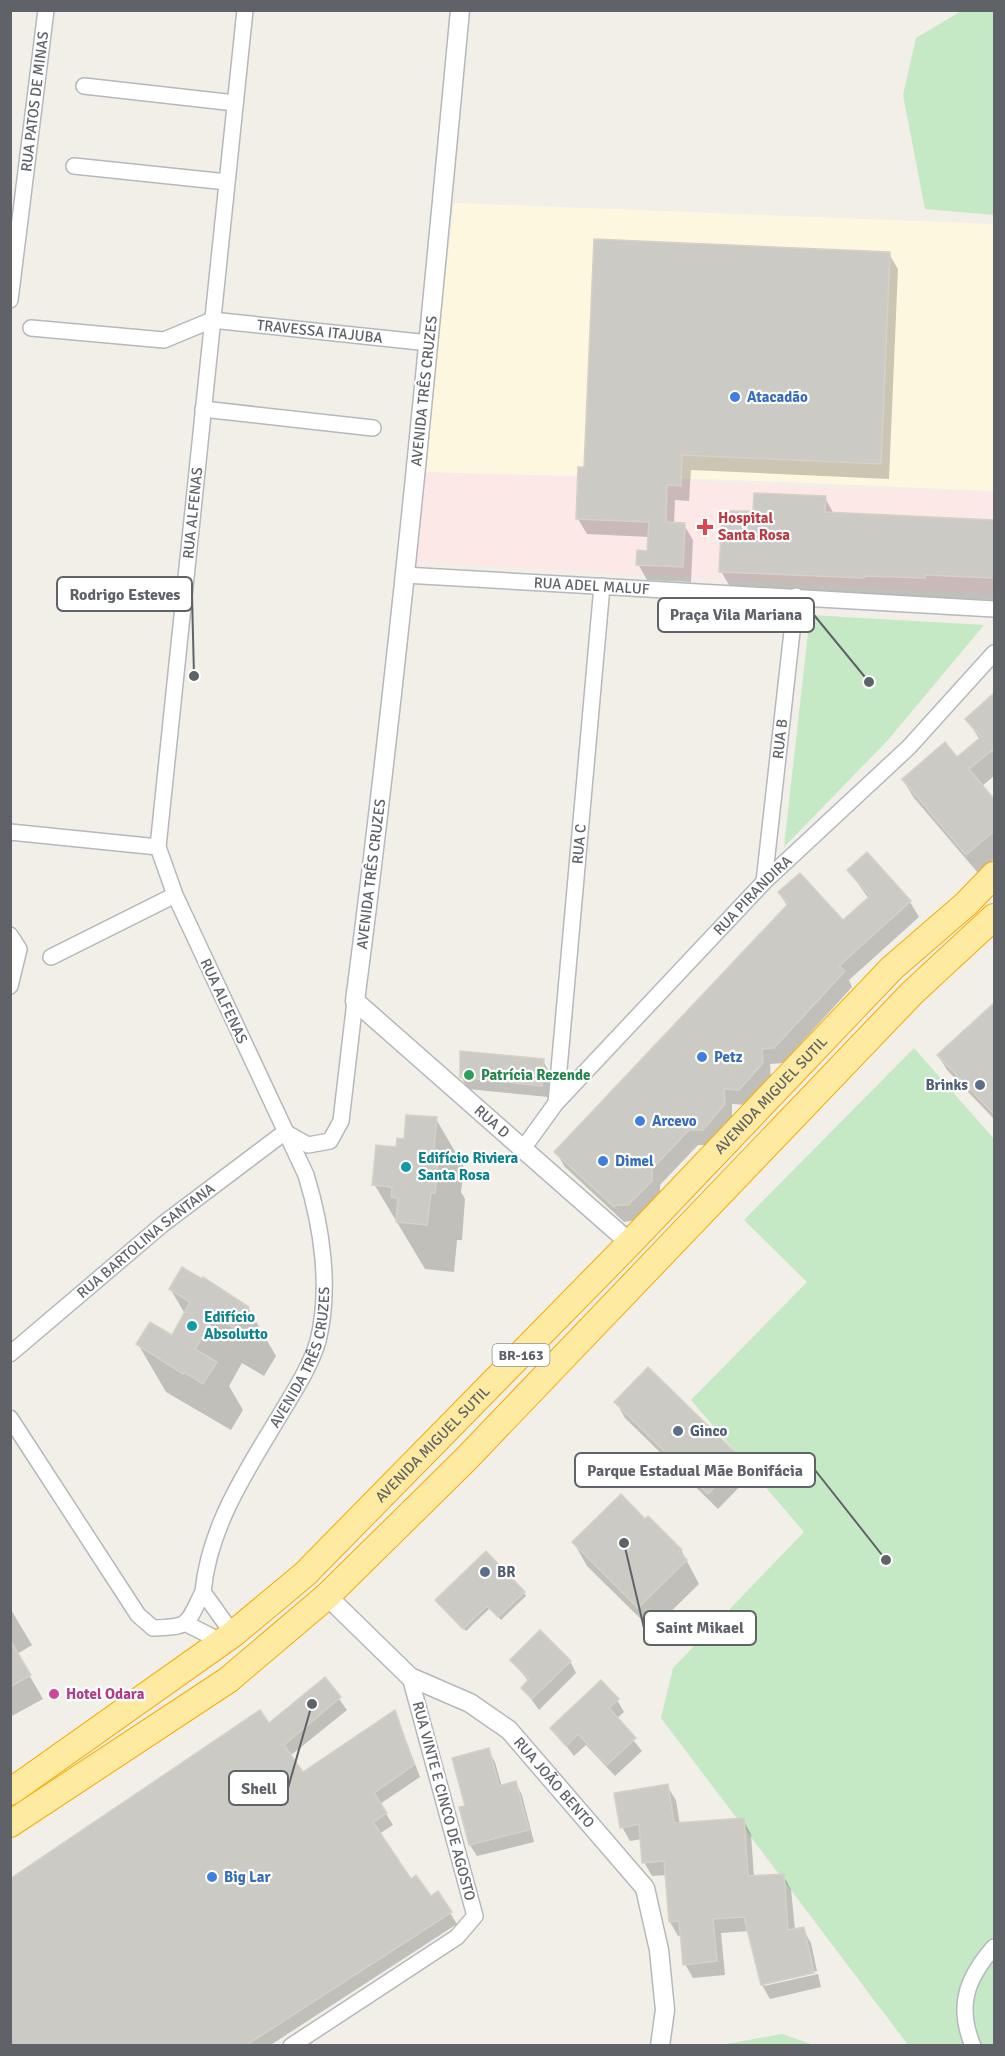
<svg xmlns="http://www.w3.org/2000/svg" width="1005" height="2056" viewBox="0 0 1005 2056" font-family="Signika,sans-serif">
	<rect width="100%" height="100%" fill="#f1efe8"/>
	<path fill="#fef7e0" d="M 454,203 L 994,224 L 994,491 L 736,480 L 423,472 Z"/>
	<path fill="#fce8e6" d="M 423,472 L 994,493 L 994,594 L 412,562 Z"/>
	<path fill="#c5e8c5" d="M 963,10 L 994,11 L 994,215 L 925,209 L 903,95 L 916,38 Z
		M 810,615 L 984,625 L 888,740 L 784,847 Z
		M 914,1048 L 994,1139 L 994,2045 L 908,2045 L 661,1718 L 673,1668 L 804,1532 L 691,1400 L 807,1282 L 744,1220 Z
		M 782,2034 L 814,2045 L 720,2045 L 721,2045 Z"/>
	<path fill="#0003" d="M 889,254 L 898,269 L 889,479 L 691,470 L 689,501 L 675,500 L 674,524 L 684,525 L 693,540 L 691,582 L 647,580 L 638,564 L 649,552 L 649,537 L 587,534 L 578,519 L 586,469 Z
		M 825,498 L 834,514 L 994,521 L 994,600 L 734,594 L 721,571 L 755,512 Z
		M 994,695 L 994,776 L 982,786 L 994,801 L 994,859 L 978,873 L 914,798 L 903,780 L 957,759 L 980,740 L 967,719 Z
		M 867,854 L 910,902 L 919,917 L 849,980 L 852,987 L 783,1063 L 770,1064 L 771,1079 L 748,1105 L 732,1104 L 732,1120 L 712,1145 L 698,1145 L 660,1185 L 660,1196 L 637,1220 L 624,1222 L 565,1167 L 556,1152 L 788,907 L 779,893 L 843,922 L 869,899 L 849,871 Z
		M 994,1005 L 994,1119 L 947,1070 L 938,1055 Z
		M 543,1061 L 550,1073 L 548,1097 L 468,1089 L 461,1077 Z
		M 436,1119 L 464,1167 L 461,1192 L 465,1199 L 462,1240 L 457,1240 L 454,1272 L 425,1269 L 374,1184 L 397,1149 Z
		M 171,1290 L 248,1308 L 276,1356 L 264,1376 L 242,1363 L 229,1386 L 243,1410 L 231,1430 L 166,1392 L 138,1344 L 172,1337 L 185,1314 Z
		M 648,1369 L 741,1460 L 750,1476 L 718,1509 L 625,1418 L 616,1402 Z
		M 645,1521 L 681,1550 L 699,1584 L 652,1630 L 587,1566 L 574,1543 Z
		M 524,1593 L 526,1596 L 501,1620 L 490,1608 L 466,1631 L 439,1603 Z
		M 10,1608 L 32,1645 L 17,1654 L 43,1699 L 10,1717 Z
		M 512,1660 L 570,1661 L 576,1673 L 539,1710 L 523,1688 L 529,1682 Z
		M 325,1680 L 347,1710 L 290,1756 L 302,1774 L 395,1712 L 420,1777 L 380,1804 L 393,1825 L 379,1834 L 411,1881 L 450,1913 L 457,1924 L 269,2046 L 10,2046 L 269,1725 Z
		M 617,1700 L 624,1712 L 616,1719 L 642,1751 L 615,1776 L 586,1745 L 574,1756 L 552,1728 Z
		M 488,1750 L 495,1762 L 502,1787 L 516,1783 L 522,1795 L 534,1842 L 477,1856 L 470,1845 L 461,1808 L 467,1807 Z
		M 667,1786 L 676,1800 L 680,1825 L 743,1820 L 751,1834 L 754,1877 L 783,1875 L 791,1889 L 795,1930 L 803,1929 L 811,1943 L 817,1971 L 764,1983 L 764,1986 L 818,1974 L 821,1987 L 770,1999 L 762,1985 L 749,1931 L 721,1933 L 725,1975 L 693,1978 L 685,1964 L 682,1935 L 678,1936 L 670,1922 L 667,1875 L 652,1876 L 644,1862 L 642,1839 L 630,1841 L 622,1827 Z"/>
	<path fill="#cccac5" stroke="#d6d1c6" stroke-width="1.5" d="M 594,239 L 890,252 L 881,464 L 682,455 L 681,486 L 667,485 L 666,522 L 685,523 L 683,567 L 636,565 L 637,550 L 647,551 L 649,522 L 576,519 L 578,467 L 584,467 Z
		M 754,493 L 826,496 L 825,512 L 994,520 L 994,578 L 925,575 L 925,578 L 864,576 L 864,578 L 719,572 L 722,511 L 753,511 Z
		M 994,693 L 994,753 L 992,750 L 969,769 L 994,799 L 994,831 L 966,855 L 902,779 L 945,742 L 957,757 L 981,737 L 965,719 Z
		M 867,852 L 911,901 L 839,966 L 845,971 L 774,1048 L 762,1049 L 763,1063 L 739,1090 L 724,1089 L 725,1104 L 703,1130 L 689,1130 L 652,1169 L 652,1181 L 628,1205 L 617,1205 L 614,1207 L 554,1152 L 788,904 L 778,892 L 800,873 L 843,920 L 870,896 L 847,870 Z
		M 994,1003 L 994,1114 L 937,1055 Z
		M 460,1051 L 544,1059 L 542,1086 L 460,1077 Z
		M 406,1115 L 437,1117 L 434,1149 L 439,1150 L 435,1193 L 431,1193 L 427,1225 L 396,1222 L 398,1198 L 391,1197 L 392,1187 L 372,1185 L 376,1145 L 396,1147 L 397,1138 L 404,1139 Z
		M 182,1267 L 202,1279 L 203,1277 L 249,1307 L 236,1329 L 214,1317 L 195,1349 L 217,1362 L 203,1384 L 184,1372 L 183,1374 L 136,1344 L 150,1322 L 172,1335 L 190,1302 L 169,1289 Z
		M 648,1367 L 742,1459 L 708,1494 L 614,1402 Z
		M 621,1494 L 645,1519 L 648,1516 L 682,1550 L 679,1552 L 687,1560 L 638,1608 L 572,1542 Z
		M 486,1551 L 525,1592 L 498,1617 L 487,1606 L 463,1629 L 435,1600 Z
		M 540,1630 L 571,1661 L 532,1699 L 521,1688 L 529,1679 L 510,1660 Z
		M 10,1640 L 31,1675 L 10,1687 Z
		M 325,1677 L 341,1697 L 284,1745 L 303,1772 L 395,1710 L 414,1765 L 374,1793 L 387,1813 L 373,1822 L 411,1879 L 416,1875 L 431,1896 L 438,1891 L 452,1912 L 245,2046 L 10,2046 L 10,1879 L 260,1710 L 269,1723 Z
		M 601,1680 L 619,1699 L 609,1708 L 636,1738 L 607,1765 L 578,1734 L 566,1746 L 550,1728 Z
		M 489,1748 L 499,1786 L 516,1781 L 529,1830 L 469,1845 L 459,1807 L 465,1806 L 452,1758 Z
		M 668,1784 L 674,1823 L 744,1818 L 748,1876 L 784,1874 L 788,1930 L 804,1927 L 814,1973 L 761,1985 L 744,1917 L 713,1919 L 717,1961 L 683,1965 L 679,1921 L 669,1922 L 664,1861 L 642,1863 L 639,1824 L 620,1828 L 614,1793 Z"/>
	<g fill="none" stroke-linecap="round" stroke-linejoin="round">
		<defs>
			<g id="minor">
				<path d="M 84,86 L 235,103"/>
				<path d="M 74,166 L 227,182"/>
				<path id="s1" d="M 10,300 L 46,10"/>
				<path id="s2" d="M 31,328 L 164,340 L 212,320 L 429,343"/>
				<path d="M 203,409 L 373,428"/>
				<path id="s3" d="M 404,575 L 994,609"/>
				<path d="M 10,832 L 158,847"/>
				<path id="s4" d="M 764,882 L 796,596"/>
				<path d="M 10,935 L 19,949 L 10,986"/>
				<path d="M 51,957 L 175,895"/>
				<path id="s5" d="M 556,1103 L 602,586"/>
				<path d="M 285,1132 L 308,1145 L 330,1141 L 341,1121 L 355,1001"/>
				<path id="s6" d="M 522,1150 L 556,1103 L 764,882 L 909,747 L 994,653"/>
				<path id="s7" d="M 10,1354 L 163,1224 L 285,1132"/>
				<path d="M 10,1418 L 138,1615 L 153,1628 C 191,1627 186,1625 203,1592"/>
				<path d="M 187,1624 L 222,1642"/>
				<path id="s8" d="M 233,1634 L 203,1592 C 209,1525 249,1467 283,1410 C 295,1390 311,1365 318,1341 C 331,1288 322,1227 306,1175 L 175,895 L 158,847 L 245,10"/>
				<path d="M 291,2046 L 457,1937 L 475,1916 L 410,1677"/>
				<path d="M 973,2046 C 956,2005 967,1978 994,1947"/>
			</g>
			<g id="tertiary">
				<path id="s9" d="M 460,10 C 429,341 398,672 355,1001 L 630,1243"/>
				<path id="s10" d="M 327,1596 L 410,1677 L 470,1703 L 509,1730 L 645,1888 L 659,1950 L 665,2010 L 660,2046"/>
			</g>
			<g id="trunk">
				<path id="s11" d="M 10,1792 L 233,1634 L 305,1574 L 630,1243 L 892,968 L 966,904 L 994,875"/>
				<path d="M 10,1824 L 228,1680 L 327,1596 L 466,1459 L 912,993 L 994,917"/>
			</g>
		</defs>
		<use href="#minor" stroke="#b5b8bc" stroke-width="18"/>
		<use href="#tertiary" stroke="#b5b8bc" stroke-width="21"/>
		<use href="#trunk" stroke="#f9ab00" stroke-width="28"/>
		<use href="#minor" stroke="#fff" stroke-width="15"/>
		<use href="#tertiary" stroke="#fff" stroke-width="18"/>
		<use href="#trunk" stroke="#feeaa1" stroke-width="26"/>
	</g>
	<g fill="#3f7fe0" stroke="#fff" stroke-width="2">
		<circle cx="735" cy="397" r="6"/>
		<circle cx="702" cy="1057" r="6"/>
		<circle cx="640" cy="1121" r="6"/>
		<circle cx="603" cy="1161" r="6"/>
		<circle cx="212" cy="1877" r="6"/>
	</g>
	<path fill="#e0444e" stroke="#fff" stroke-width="2" d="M702 518h6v6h6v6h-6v6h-6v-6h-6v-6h6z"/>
	<circle fill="#2e9e5b" stroke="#fff" stroke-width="2" cx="469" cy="1075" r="6"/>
	<g fill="#5c6f8a" stroke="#fff" stroke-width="2">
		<circle cx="980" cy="1085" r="6"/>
		<circle cx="678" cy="1431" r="6"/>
		<circle cx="485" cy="1572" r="6"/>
	</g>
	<g fill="#0f9aa8" stroke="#fff" stroke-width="2">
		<circle cx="406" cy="1167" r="6"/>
		<circle cx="192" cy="1326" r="6"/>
	</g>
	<circle fill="#d1479c" stroke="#fff" stroke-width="2" cx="54" cy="1694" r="6"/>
	<g text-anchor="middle" stroke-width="4.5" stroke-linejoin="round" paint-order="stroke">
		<rect fill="#fff" stroke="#8f9295" stroke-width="1.5" x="492.5" y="1344" width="57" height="22" rx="4.5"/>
		<g font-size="14" font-weight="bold" fill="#5f6368">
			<text x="521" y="1360">BR-163</text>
		</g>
		<g font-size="15" fill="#5f6368" stroke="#fff">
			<text dy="5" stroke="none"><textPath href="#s1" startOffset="200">RUA PATOS DE MINAS</textPath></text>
			<text dy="5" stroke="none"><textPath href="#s2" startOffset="294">TRAVESSA ITAJUBA</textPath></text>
			<text transform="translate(424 391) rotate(-84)" y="5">AVENIDA TRÊS CRUZES</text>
			<text dy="5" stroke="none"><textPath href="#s8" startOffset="1194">RUA ALFENAS</textPath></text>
			<text dy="5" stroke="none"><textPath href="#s3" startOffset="188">RUA ADEL MALUF</textPath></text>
			<text dy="5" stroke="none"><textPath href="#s4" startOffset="144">RUA B</textPath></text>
			<text dy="5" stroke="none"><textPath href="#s5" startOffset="260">RUA C</textPath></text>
			<text transform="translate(371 874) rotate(-83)" y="5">AVENIDA TRÊS CRUZES</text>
			<text dy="5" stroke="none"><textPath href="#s6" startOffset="344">RUA PIRANDIRA</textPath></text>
			<text transform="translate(224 1001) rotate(65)" y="5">RUA ALFENAS</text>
			<text dy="5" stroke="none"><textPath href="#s11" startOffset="1035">AVENIDA MIGUEL SUTIL</textPath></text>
			<text dy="5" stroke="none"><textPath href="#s9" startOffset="1179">RUA D</textPath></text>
			<text dy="5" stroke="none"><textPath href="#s7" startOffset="177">RUA BARTOLINA SANTANA</textPath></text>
			<text dy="5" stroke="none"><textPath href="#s8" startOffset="309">AVENIDA TRÊS CRUZES</textPath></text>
			<text dy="5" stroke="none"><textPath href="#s11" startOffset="549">AVENIDA MIGUEL SUTIL</textPath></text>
			<text dy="5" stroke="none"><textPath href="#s10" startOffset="298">RUA JOÃO BENTO</textPath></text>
			<text transform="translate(444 1801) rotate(75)" y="5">RUA VINTE E CINCO DE AGOSTO</text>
		</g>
		<g font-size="15" font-weight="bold" fill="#366cbe" stroke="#fff" text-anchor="start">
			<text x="747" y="402">Atacadão</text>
			<text x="714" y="1062">Petz</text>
			<text x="652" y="1126">Arcevo</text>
			<text x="615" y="1166">Dimel</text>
			<text x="224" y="1882">Big Lar</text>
		</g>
		<g font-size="15" font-weight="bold" fill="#be3a42" stroke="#fff" text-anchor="start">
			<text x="718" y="523">Hospital<tspan x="718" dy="17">Santa Rosa</tspan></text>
		</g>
		<g font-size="15" font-weight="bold" fill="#27864d" stroke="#fff" text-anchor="start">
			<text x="481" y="1080">Patrícia Rezende</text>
		</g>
		<g font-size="15" font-weight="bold" fill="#4e5e75" stroke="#fff" text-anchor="start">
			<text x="968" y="1090" text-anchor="end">Brinks</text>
			<text x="690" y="1436">Ginco</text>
			<text x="497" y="1577">BR</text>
		</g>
		<g font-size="15" font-weight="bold" fill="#0d838f" stroke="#fff" text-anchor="start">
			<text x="418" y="1163">Edifício Riviera<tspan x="418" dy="17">Santa Rosa</tspan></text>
			<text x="204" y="1322">Edifício<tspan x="204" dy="17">Absolutto</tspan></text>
		</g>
		<g font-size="15" font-weight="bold" fill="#b23c85" stroke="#fff" text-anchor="start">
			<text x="66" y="1699">Hotel Odara</text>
		</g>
	</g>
	<path fill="none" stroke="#5f6368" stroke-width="2" d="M194 676L192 594M869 682L814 615M886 1560L815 1470M624 1543L644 1628M312 1704L288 1788"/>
	<g fill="#5f6368" stroke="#fff" stroke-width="2">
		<circle cx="194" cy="676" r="6"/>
		<circle cx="869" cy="682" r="6"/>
		<circle cx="886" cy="1560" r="6"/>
		<circle cx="624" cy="1543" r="6"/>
		<circle cx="312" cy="1704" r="6"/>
	</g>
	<g fill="#fff" stroke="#5f6368" stroke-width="2">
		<rect x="57" y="577" width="135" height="34" rx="6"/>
		<rect x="658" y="598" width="156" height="34" rx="6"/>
		<rect x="575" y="1453" width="240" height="34" rx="6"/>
		<rect x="644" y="1611" width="112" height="34" rx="6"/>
		<rect x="229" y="1771" width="59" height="34" rx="6"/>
	</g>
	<g font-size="16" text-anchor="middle" font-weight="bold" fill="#5f6368">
		<text x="125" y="600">Rodrigo Esteves</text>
		<text x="736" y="620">Praça Vila Mariana</text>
		<text x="695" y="1476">Parque Estadual Mãe Bonifácia</text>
		<text x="700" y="1633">Saint Mikael</text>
		<text x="259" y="1794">Shell</text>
	</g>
	<rect width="1005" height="2056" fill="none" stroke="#5f6368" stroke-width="24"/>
</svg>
